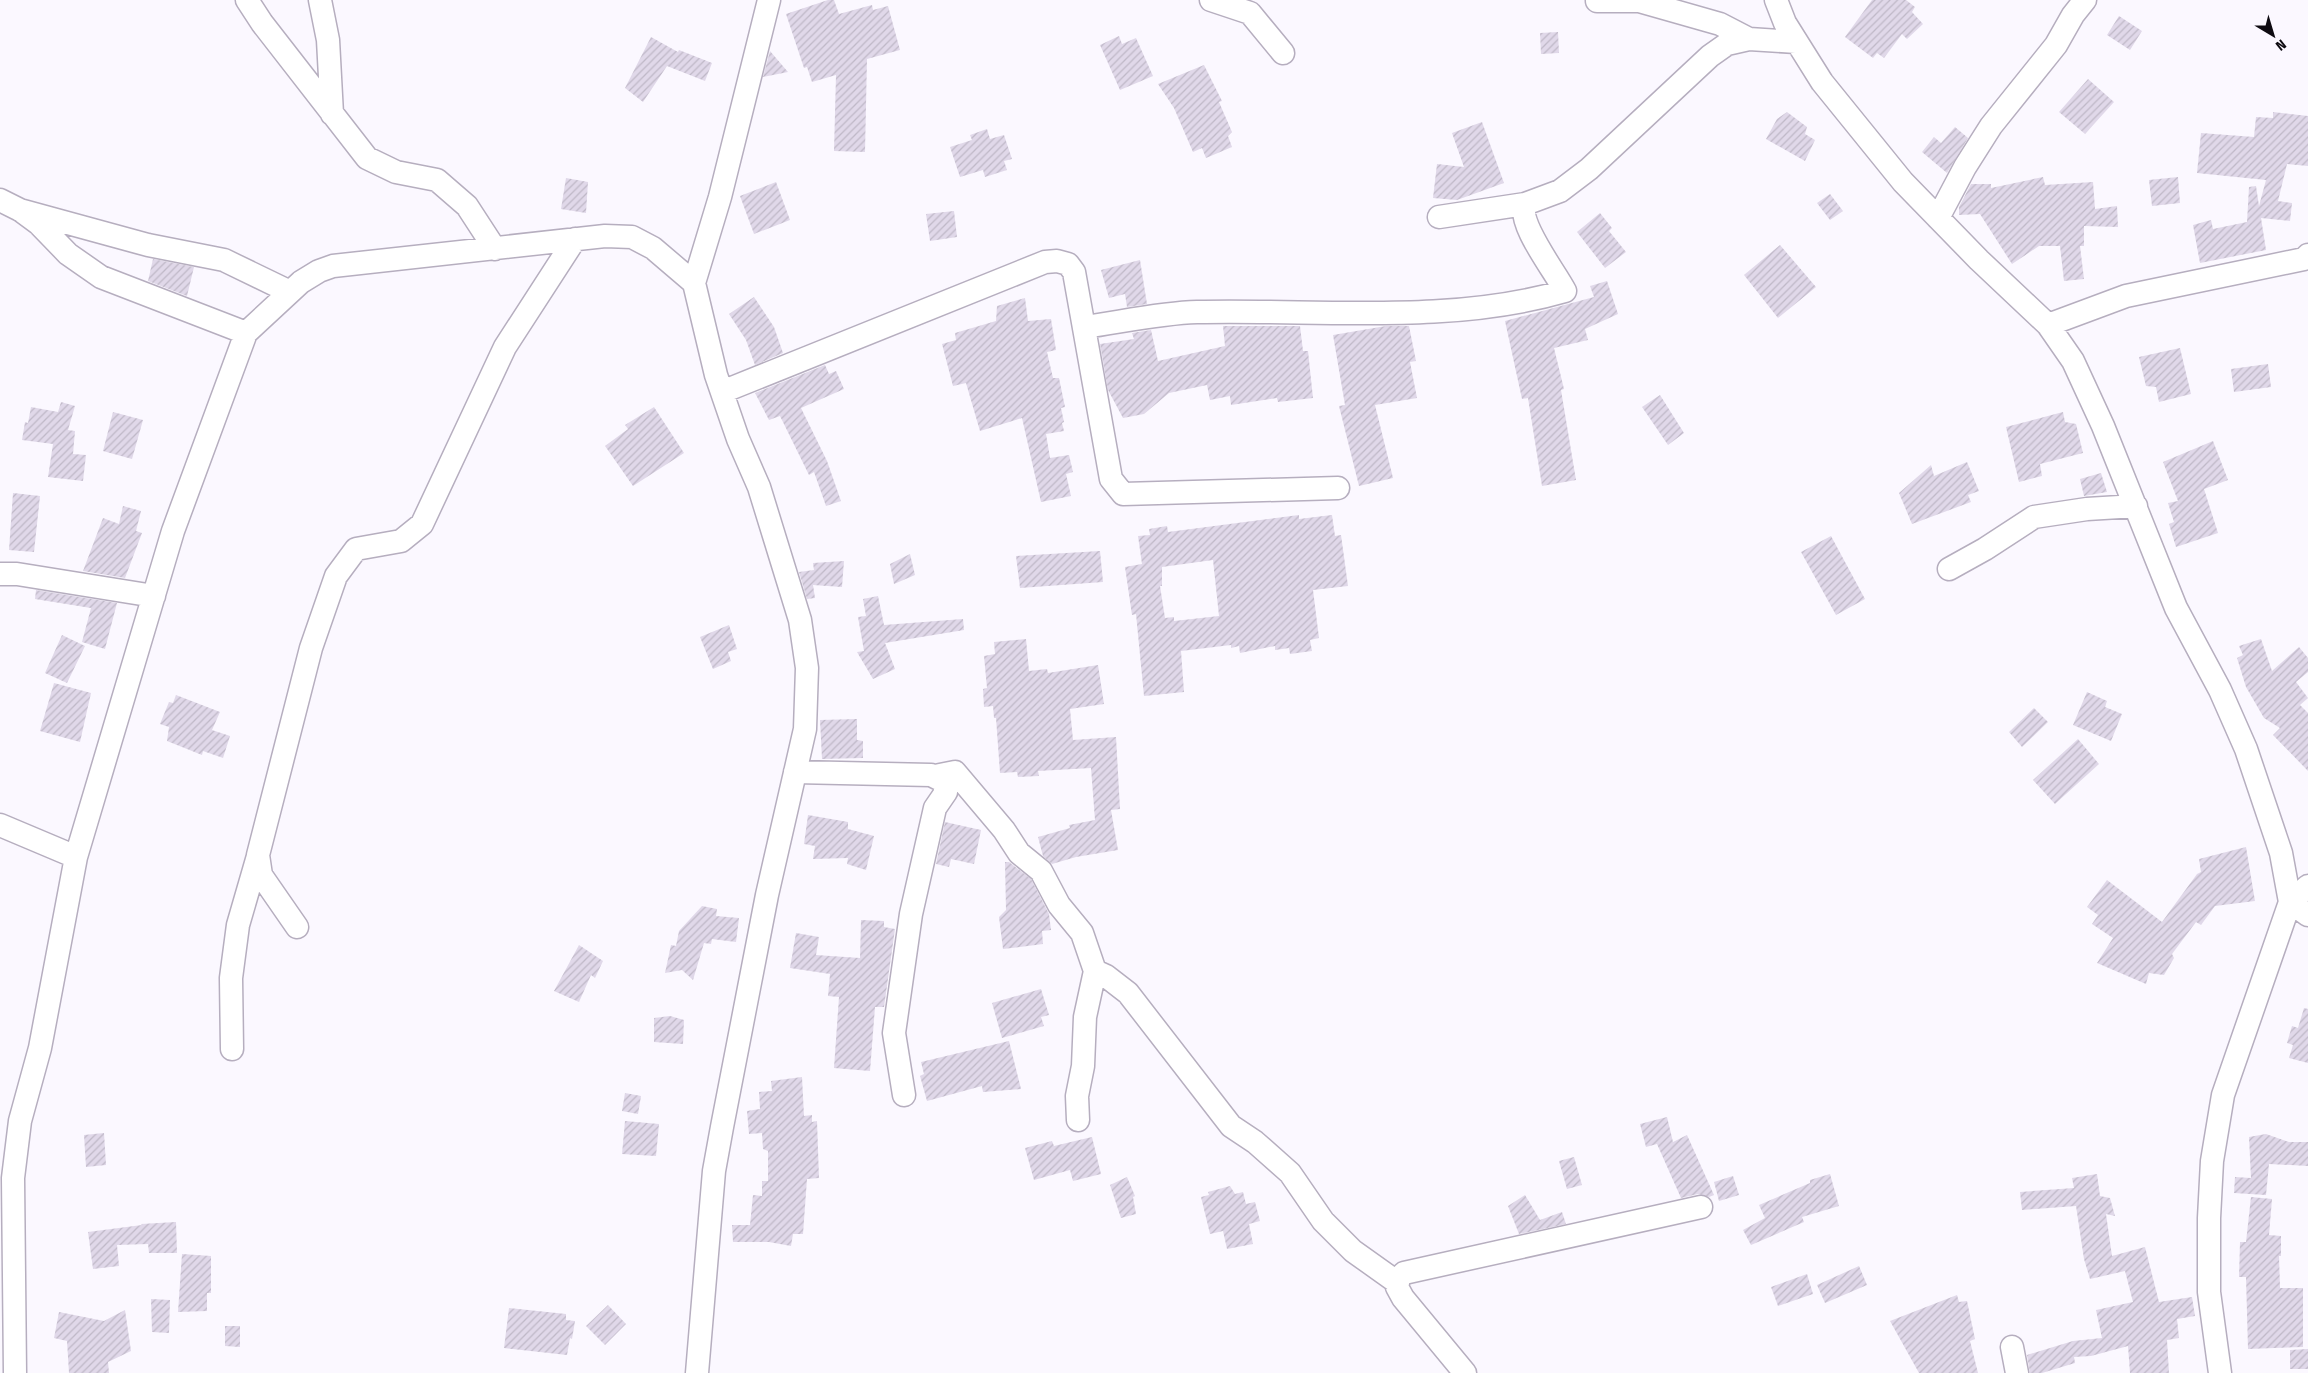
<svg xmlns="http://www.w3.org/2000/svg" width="2308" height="1373" viewBox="0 0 2308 1373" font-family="'Fira Sans Condensed',sans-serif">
	<defs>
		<pattern id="building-hatch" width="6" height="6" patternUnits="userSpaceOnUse" patternTransform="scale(1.25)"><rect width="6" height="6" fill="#e0d8e9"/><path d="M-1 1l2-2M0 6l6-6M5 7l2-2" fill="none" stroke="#bfb8c7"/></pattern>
	</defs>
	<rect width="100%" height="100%" fill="#fbf8ff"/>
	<path fill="url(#building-hatch)" fill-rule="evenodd" d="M 828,0 L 834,0 L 839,14 L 872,5 L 873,10 L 888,6 L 900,50 L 867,59 L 865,152 L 834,151 L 836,75 L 812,82 L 807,67 L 804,68 L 786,14 Z
		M 1872,0 L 1906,0 L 1915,7 L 1912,12 L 1923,24 L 1907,39 L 1902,34 L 1884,58 L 1877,53 L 1873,58 L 1845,37 Z
		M 2119,16 L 2142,31 L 2130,50 L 2107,35 Z
		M 1558,32 L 1559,53 L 1541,54 L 1540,33 Z
		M 1119,36 L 1122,44 L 1136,38 L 1153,76 L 1120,90 L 1100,45 Z
		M 651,37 L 678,52 L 679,50 L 712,63 L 705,81 L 667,66 L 643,102 L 625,88 Z
		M 770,51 L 788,72 L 763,77 Z
		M 1204,65 L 1222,101 L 1219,102 L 1232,132 L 1228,136 L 1232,147 L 1206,158 L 1202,148 L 1193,152 L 1174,108 L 1158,84 Z
		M 2088,79 L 2114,102 L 2085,134 L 2059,112 Z
		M 1787,112 L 1807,127 L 1805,134 L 1815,140 L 1805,161 L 1766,139 L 1777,119 Z
		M 2273,112 L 2308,116 L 2308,166 L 2287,164 L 2278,201 L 2292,203 L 2290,221 L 2261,218 L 2266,250 L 2200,263 L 2193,225 L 2211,220 L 2213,229 L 2247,222 L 2249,187 L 2256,186 L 2259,206 L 2266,180 L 2197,173 L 2201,133 L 2254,137 L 2256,117 L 2273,118 Z
		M 1482,122 L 1504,183 L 1457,200 L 1433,198 L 1437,164 L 1464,167 L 1452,133 Z
		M 1955,127 L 1968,138 L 1947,173 L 1922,152 L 1934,137 L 1941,143 Z
		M 987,129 L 990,139 L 1004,135 L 1012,159 L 1004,161 L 1007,170 L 985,177 L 983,170 L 960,177 L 950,147 L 972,140 L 970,135 Z
		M 2043,177 L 2045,185 L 2093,182 L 2095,209 L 2117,206 L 2118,227 L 2084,226 L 2084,246 L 2080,246 L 2084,279 L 2064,281 L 2060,246 L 2039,246 L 2012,264 L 1980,214 L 1959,215 L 1959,207 L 1971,184 L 1991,184 L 1991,188 Z
		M 2178,177 L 2180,203 L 2152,206 L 2149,180 Z
		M 566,178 L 588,182 L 586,213 L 561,209 Z
		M 776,182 L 790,220 L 754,234 L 740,196 Z
		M 1830,194 L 1843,211 L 1830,220 L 1817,203 Z
		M 954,211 L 957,237 L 930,241 L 926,214 Z
		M 1600,213 L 1612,228 L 1609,231 L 1626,252 L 1605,268 L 1577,232 Z
		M 1780,245 L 1816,287 L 1778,318 L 1744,275 Z
		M 153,259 L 194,267 L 187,296 L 148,281 Z
		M 1140,260 L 1147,304 L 1127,307 L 1125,294 L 1109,298 L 1101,270 Z
		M 1607,281 L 1618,314 L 1585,329 L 1588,340 L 1554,348 L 1564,389 L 1561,390 L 1576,480 L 1542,486 L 1528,398 L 1522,399 L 1505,321 L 1594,297 L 1590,286 Z
		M 754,297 L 774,327 L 783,353 L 755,365 L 746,340 L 729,314 Z
		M 1025,298 L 1028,321 L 1051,319 L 1056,350 L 1047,352 L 1053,378 L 1059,378 L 1065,407 L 1061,408 L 1064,422 L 1062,423 L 1064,431 L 1046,434 L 1050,458 L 1069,455 L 1073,472 L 1066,474 L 1071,496 L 1041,502 L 1022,418 L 980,431 L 966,383 L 953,386 L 942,344 L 956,340 L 955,333 L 996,321 L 997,306 Z
		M 1223,326 L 1300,326 L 1303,351 L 1308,351 L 1313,398 L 1278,402 L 1277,398 L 1231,405 L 1230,396 L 1210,400 L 1207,385 L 1169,393 L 1144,414 L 1123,418 L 1108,390 L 1100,344 L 1134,339 L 1132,333 L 1151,330 L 1158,361 L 1225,346 Z
		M 1386,326 L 1409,326 L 1416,361 L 1410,362 L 1417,398 L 1375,405 L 1393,478 L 1359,486 L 1339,406 L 1345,405 L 1333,335 Z
		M 2180,348 L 2191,394 L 2159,402 L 2156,387 L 2146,386 L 2139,357 Z
		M 2268,364 L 2271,387 L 2234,392 L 2231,369 Z
		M 825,365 L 829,374 L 836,371 L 844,389 L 801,408 L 827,461 L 841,501 L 826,506 L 814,472 L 809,475 L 780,416 L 769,420 L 755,393 Z
		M 1660,395 L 1684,433 L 1668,445 L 1642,407 Z
		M 61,402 L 75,406 L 68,430 L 75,431 L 73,454 L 86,455 L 83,481 L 48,477 L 53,444 L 22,440 L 25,422 L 28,423 L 31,407 L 58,412 Z
		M 654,407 L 684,453 L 633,486 L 605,446 L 628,429 L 625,425 Z
		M 113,412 L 143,420 L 132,459 L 103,451 Z
		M 2063,412 L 2065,422 L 2076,424 L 2083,453 L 2040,464 L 2042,476 L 2019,482 L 2006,427 Z
		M 2213,441 L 2228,480 L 2204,489 L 2218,533 L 2176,547 L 2169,524 L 2174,522 L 2168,503 L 2178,501 L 2163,462 Z
		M 1967,462 L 1979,491 L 1968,495 L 1971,502 L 1912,524 L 1899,493 L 1931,465 L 1934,476 Z
		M 2101,473 L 2107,492 L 2084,496 L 2080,479 Z
		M 13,493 L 40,496 L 34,552 L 9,550 Z
		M 123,506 L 141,511 L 136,531 L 142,533 L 125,578 L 83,571 L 103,518 L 119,524 Z
		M 1299,515 L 1299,519 L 1332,515 L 1335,536 L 1341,535 L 1348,586 L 1313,590 L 1319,638 L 1310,640 L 1312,651 L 1290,654 L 1289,648 L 1275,650 L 1275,646 L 1240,653 L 1239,646 L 1231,648 L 1231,645 L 1181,651 L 1184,692 L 1144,696 L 1136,614 L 1132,615 L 1125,567 L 1142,564 L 1138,536 L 1150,535 L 1149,529 L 1167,526 L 1168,532 ZM 1213,560 L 1219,616 L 1174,621 L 1174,617 L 1165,618 L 1160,586 L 1162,586 L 1162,567 Z
		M 1831,536 L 1865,599 L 1836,615 L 1801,552 Z
		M 1100,551 L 1103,582 L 1020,588 L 1016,556 Z
		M 910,554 L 915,575 L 894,584 L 890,564 Z
		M 844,561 L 842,587 L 813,585 L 815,598 L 807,599 L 799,572 L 814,570 L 813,563 Z
		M 36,590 L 117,603 L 105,649 L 82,642 L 91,608 L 35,599 Z
		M 878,596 L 884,625 L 963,619 L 964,630 L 885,643 L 895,669 L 873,679 L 857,652 L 864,651 L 858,617 L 866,616 L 863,599 Z
		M 729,625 L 737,649 L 728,652 L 731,661 L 713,669 L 700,637 Z
		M 62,635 L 85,646 L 67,683 L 45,673 Z
		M 1026,639 L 1029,671 L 1047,669 L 1048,673 L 1098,665 L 1104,704 L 1070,709 L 1073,740 L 1116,737 L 1120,809 L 1111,810 L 1118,850 L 1076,857 L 1052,864 L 1043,856 L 1038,837 L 1070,828 L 1069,825 L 1095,820 L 1091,768 L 1038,771 L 1039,776 L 1018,777 L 1017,772 L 1000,773 L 996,718 L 994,718 L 993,706 L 984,707 L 983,689 L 987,688 L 984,656 L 995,654 L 994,642 Z
		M 2261,639 L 2272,671 L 2299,647 L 2308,658 L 2308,672 L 2296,682 L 2308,698 L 2300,705 L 2308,713 L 2308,771 L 2273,735 L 2280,728 L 2264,718 L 2246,687 L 2237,658 L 2243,655 L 2239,646 Z
		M 54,683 L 91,693 L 80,742 L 40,731 Z
		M 2087,692 L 2107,701 L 2105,707 L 2122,714 L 2111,741 L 2073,725 Z
		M 176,695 L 220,712 L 212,730 L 230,736 L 223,758 L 203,751 L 202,755 L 167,741 L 169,727 L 160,724 L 169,702 L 173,703 Z
		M 2034,708 L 2048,722 L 2022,747 L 2009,732 Z
		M 857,719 L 857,740 L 863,741 L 863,758 L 822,759 L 820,720 Z
		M 2078,739 L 2099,764 L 2055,804 L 2033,780 Z
		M 808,815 L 848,822 L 848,829 L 874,836 L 866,870 L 847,864 L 848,858 L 813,859 L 815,846 L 804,844 Z
		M 945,822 L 981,830 L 974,864 L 951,859 L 949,867 L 936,864 Z
		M 2246,847 L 2255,901 L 2215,906 L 2201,925 L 2196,922 L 2172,954 L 2174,958 L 2164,975 L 2149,973 L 2146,984 L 2097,963 L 2113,938 L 2092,924 L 2098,915 L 2087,907 L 2107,880 L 2162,922 L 2197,874 L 2201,872 L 2199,859 Z
		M 1005,862 L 1009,862 L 1031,879 L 1049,914 L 1051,930 L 1042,931 L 1043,944 L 1003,949 L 999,917 L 1006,910 Z
		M 702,906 L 717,909 L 716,916 L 739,918 L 736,942 L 712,939 L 711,944 L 704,943 L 693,980 L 682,970 L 665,973 L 671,945 L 676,946 L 679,931 Z
		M 861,920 L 884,921 L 884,927 L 895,929 L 884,1007 L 875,1007 L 870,1071 L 834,1068 L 839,997 L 828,996 L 830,974 L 790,968 L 796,933 L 819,937 L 816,955 L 860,958 Z
		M 579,945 L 603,961 L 595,978 L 591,975 L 579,1002 L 554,991 Z
		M 1041,989 L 1049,1015 L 1041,1017 L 1044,1026 L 1002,1038 L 992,1003 Z
		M 2304,1008 L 2308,1009 L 2308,1063 L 2289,1058 L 2293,1045 L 2287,1043 L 2292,1026 L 2298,1028 Z
		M 670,1016 L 684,1020 L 683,1044 L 654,1042 L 654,1018 Z
		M 1009,1041 L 1021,1089 L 983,1092 L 982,1086 L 927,1101 L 920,1076 L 924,1074 L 921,1062 Z
		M 802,1077 L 804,1116 L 812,1115 L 812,1122 L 817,1121 L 819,1178 L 807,1179 L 803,1234 L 793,1234 L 791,1246 L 769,1242 L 733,1242 L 732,1225 L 750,1225 L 753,1195 L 762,1196 L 762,1181 L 768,1181 L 768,1151 L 763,1149 L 762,1133 L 749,1134 L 747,1111 L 760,1109 L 759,1092 L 772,1091 L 771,1081 Z
		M 625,1093 L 641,1096 L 638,1114 L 622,1111 Z
		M 1667,1117 L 1673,1142 L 1687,1135 L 1714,1195 L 1709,1197 L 1698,1194 L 1681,1198 L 1657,1144 L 1646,1147 L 1640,1124 Z
		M 625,1121 L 659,1124 L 656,1156 L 622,1154 Z
		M 104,1133 L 106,1165 L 86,1167 L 84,1135 Z
		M 2266,1134 L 2289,1142 L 2308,1142 L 2308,1166 L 2269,1164 L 2266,1195 L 2234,1193 L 2235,1177 L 2251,1178 L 2249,1137 Z
		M 1092,1137 L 1101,1174 L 1073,1181 L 1070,1170 L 1034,1180 L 1025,1148 L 1052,1141 L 1054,1146 Z
		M 1574,1157 L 1582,1185 L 1567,1189 L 1559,1161 Z
		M 1830,1174 L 1839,1206 L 1802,1217 L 1804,1222 L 1751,1245 L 1743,1230 L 1765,1218 L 1759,1205 L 1810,1183 L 1810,1180 Z
		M 2097,1174 L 2100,1196 L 2110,1198 L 2115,1216 L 2106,1214 L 2112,1256 L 2145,1247 L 2159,1302 L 2192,1297 L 2195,1316 L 2177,1319 L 2179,1338 L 2167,1340 L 2169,1373 L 2130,1373 L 2128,1346 L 2091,1356 L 2074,1357 L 2075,1363 L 2042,1373 L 2030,1373 L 2027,1355 L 2073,1341 L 2102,1338 L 2096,1310 L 2133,1302 L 2125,1271 L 2090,1279 L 2084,1259 L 2076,1206 L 2022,1210 L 2020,1192 L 2074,1188 L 2072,1178 Z
		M 1733,1176 L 1739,1195 L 1719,1201 L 1714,1182 Z
		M 1127,1177 L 1135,1196 L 1133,1197 L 1136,1214 L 1121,1218 L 1110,1185 Z
		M 1230,1186 L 1235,1194 L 1243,1192 L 1246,1204 L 1255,1202 L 1260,1221 L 1249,1224 L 1253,1244 L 1227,1249 L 1223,1231 L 1210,1234 L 1201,1197 L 1209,1195 L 1208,1192 Z
		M 1525,1195 L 1540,1220 L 1562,1212 L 1566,1224 L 1519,1234 L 1508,1206 Z
		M 2251,1197 L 2272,1199 L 2269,1235 L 2281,1236 L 2281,1256 L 2279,1256 L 2280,1288 L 2303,1288 L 2303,1347 L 2248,1349 L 2246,1277 L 2239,1277 L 2240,1242 L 2246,1242 Z
		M 176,1222 L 177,1253 L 149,1253 L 148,1244 L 117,1245 L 119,1266 L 93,1269 L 88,1232 L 142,1225 L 141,1224 Z
		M 182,1254 L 211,1256 L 211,1293 L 207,1293 L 207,1311 L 178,1312 Z
		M 1859,1266 L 1867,1285 L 1825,1303 L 1817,1285 Z
		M 1807,1274 L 1813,1294 L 1778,1306 L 1771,1287 Z
		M 1957,1295 L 1959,1302 L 1967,1301 L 1975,1339 L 1970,1341 L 1978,1373 L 1919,1373 L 1890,1321 Z
		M 151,1299 L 170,1300 L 169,1333 L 152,1332 Z
		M 608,1305 L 626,1324 L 605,1345 L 586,1326 Z
		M 509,1308 L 566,1314 L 566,1320 L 575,1321 L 572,1339 L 570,1338 L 567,1355 L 504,1348 Z
		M 125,1310 L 131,1351 L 108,1362 L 109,1373 L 69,1373 L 67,1341 L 54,1338 L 59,1312 L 104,1321 Z
		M 225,1326 L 240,1326 L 240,1347 L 225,1346 Z
		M 2308,1349 L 2308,1369 L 2290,1369 L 2290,1350 Z"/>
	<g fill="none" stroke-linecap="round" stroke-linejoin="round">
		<defs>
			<path id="street" d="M 247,0 L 262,23 L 367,158 L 396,172 L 437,180 L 467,206 L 495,249
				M 320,0 L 328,40 L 332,114
				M 1211,0 L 1250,13 L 1283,53
				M 1776,0 L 1785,23 L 1822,82 L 1903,182 L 1979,260 L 2048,325 L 2073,361 L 2103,426 L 2176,608 L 2220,690 L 2246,749 L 2281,853 L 2290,902 L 2223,1095 L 2212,1161 L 2209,1218 L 2209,1292 L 2220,1373
				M 1749,39 L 1796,42
				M 0,200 L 20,210 L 39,224 L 68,254 L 101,277 L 246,333
				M 1525,204 L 1560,191 L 1589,169 L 1710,56 L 1727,44 L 1749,39 L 1720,24 L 1639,1 L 1597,1
				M 20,210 L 148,245 L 224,260 L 290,292
				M 1938,218 L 1965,167 L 1991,126 L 2056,45 L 2073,15 L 2085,0
				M 2048,325 L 2126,296 L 2304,259 L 2308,255
				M 1085,327 C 1121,322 1160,313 1197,312 C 1318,309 1448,325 1565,291 C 1555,271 1517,224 1525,204 L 1439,217
				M 722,392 L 1045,262 L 1057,261 L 1068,264 L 1074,272 L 1111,479 L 1123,494 L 1338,488
				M 1949,569 L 1985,549 L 2034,517 L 2087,509 L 2136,506
				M 0,574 L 17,574 L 154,596
				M 795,772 L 931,775 L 943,781 L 946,792 L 935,808 L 911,914 L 894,1033 L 904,1095
				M 935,776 L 955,772 L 1004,830 L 1019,853 L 1041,871 L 1059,905 L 1082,933 L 1095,971 L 1106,976 L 1128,993 L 1231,1126 L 1255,1142 L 1290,1173 L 1323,1221 L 1353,1251 L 1398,1283
				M 0,825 L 76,857
				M 2308,886 L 2290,902 L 2308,915
				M 297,927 L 261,875 L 258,855 L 311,648 L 336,576 L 356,549 L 401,541 L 422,524 L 505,347 L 575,239
				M 232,1049 L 231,978 L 238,925 L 258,856
				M 1078,1120 L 1077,1096 L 1083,1066 L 1085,1017 L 1095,971
				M 2012,1347 L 2017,1373
				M 15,1373 L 13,1178 L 20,1121 L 40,1048 L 76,857 L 173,531 L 246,333 L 301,282 L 319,271 L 333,266 L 605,236 L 632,237 L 653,248 L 694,283
				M 697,1373 L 714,1171 L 722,1127 L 767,895 L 805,729 L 807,668 L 800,620 L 759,487 L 738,439 L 716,375 L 694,283 L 720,197 L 769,0
				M 1465,1373 L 1403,1298 L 1397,1287 L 1399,1278 L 1404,1273 L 1701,1207"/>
		</defs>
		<use href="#street" stroke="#b6aebf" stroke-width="25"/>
		<use href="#street" stroke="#fff" stroke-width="22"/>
	</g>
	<g transform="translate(2273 35) rotate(142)" stroke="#fbf8ff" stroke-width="4" paint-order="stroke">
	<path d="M0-4L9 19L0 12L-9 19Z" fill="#0e0b11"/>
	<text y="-8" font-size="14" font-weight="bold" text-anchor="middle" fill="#0e0b11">N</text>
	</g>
</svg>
